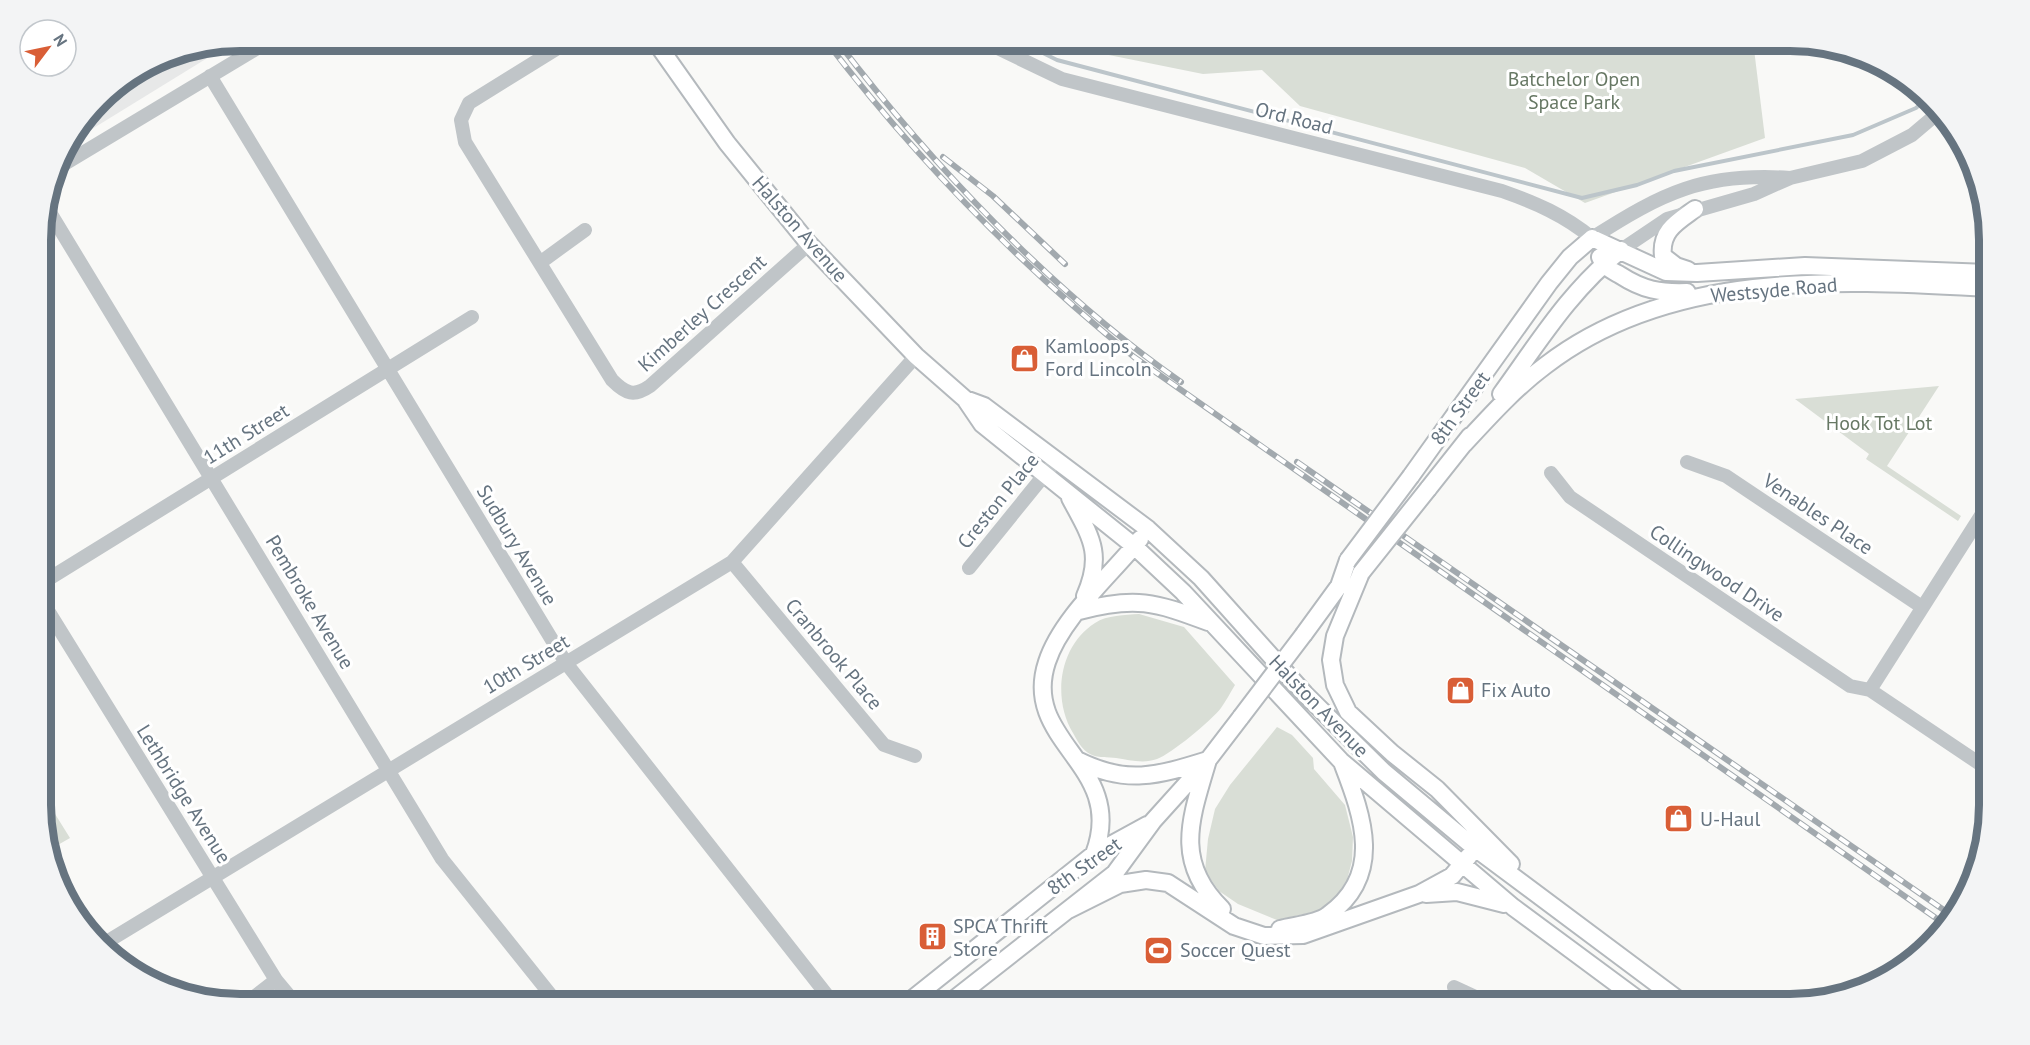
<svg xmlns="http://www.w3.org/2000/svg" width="2030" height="1045" viewBox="0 0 2030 1045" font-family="'PT Sans',sans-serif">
	<rect width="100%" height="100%" fill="#f9f9f7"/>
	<path fill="#e7e8e8" d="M 235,41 L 66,145 L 108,90 L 164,56 Z"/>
	<path fill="#d9ded6" d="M 1059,41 L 1753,41 L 1765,138 L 1585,203 L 1525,168 L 1300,106 L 1262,70 L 1203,74 L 1089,51 Z
		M 1939,386 L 1887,466 L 1961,516 L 1958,521 L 1866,459 L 1869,454 L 1795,399 Z
		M 1139,614 L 1184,627 L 1235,685 C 1230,693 1226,701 1221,708 C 1211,721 1171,754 1157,759 C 1144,764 1129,760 1116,758 C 1109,757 1096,758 1090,754 C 1082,750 1077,740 1073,733 C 1052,698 1059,646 1095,623 C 1107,615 1125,615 1139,614 Z
		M 1277,727 L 1292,735 L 1313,758 L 1314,769 L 1345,805 L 1353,837 L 1352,861 L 1347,880 L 1336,897 L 1322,910 L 1277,920 L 1238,904 L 1219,891 L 1205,871 L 1208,839 L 1215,809 L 1230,785 Z
		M 42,793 L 70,838 L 49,850 L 42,832 Z"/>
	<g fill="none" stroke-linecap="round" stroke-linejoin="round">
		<path stroke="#bcc5ca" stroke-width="4" d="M 1019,41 L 1057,60 L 1582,198 L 1637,185 L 1674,171 L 1853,135 L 1916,108 L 1924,101"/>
		<defs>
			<path id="major" d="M 655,41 L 727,143 L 809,244 L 916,356 L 965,399 L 982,424 L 1134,546 L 1183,592 L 1341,761 L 1513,907 L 1644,1004
				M 1592,238 L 1666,272 L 1697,273 L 1805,266 L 1988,273
				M 1600,257 C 1604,267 1611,270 1620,275 C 1643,290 1660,293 1687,292
				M 1688,270 L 1676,266 L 1663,256 C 1660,231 1677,222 1695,209
				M 1501,394 C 1538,343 1571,289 1621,250
				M 965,399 L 984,406 L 1148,529 L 1201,578 L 1305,694 L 1384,772 L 1475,848 L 1684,1004
				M 1464,444 C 1490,416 1515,388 1546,365 C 1671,269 1839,280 1988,288
				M 1411,476 L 1549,283 L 1570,257 L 1592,238
				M 1428,489 L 1470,436
				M 1070,498 C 1090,536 1104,553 1085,596
				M 1361,573 L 1335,636 L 1331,660 L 1335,685 L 1348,712 L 1392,753 L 1437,789 L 1511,864
				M 1079,611 C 1135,596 1155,602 1208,622
				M 1304,634 L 1339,586 L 1348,560
				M 1077,760 C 1126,785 1157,776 1208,760
				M 1208,760 C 1191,818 1173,861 1222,909
				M 1094,854 C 1128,765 1020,743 1047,662 C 1061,618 1111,575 1140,539
				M 1426,894 L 1457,892 L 1504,904
				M 1068,910 L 1120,884 L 1146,880 L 1168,883 L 1234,926 L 1264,936 L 1303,935 L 1419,894 L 1452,876 L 1469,856
				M 1280,929 C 1294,925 1317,924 1328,915 C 1384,875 1363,817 1343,765
				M 906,1004 L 1094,854 L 1147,825
				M 948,1004 L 1115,873 L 1153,821 L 1208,760 L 1241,717"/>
		</defs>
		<use href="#major" stroke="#b4b9bd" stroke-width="20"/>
		<path stroke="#c0c5c8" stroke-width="14" d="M 569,41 L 469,103 L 461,120 L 465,142 L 612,380 C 626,394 634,397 650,386 L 809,244
			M 983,41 L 1062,79 L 1502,191 C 1536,203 1564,215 1592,238 C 1662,193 1704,172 1790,178
			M 210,76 L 566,663 L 834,1004
			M 56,169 L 269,41
			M 46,206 L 442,859 L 558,1004
			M 1621,250 L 1667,219 L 1754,194 L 1790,178 L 1862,161 L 1912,135 L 1938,113
			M 541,262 L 585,230
			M 1687,462 L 1726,476 L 1922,607
			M 1551,473 L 1570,497 L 1850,686 L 1870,690
			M 1989,503 L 1870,690 L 1989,770
			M 732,562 L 884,745 L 915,756
			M 969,568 L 1050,468
			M 42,583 L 472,317
			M 42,601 L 276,980 L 296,1004
			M 105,943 L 732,562 L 916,356
			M 1454,987 L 1480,999 L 1484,1004
			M 245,1004 L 276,980
			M 1218,1004 C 1231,998 1237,996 1248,1004"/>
		<use href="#major" stroke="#fff" stroke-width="16"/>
		<defs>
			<path id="rail" d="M 826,41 C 916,159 1019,264 1134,357 L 1943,923
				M 837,41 C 931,164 1053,293 1181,382
				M 943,157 L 993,196 L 1065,264
				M 1297,462 L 1951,915"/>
		</defs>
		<use href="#rail" stroke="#a2a9ae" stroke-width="6"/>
		<use href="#rail" stroke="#fff" stroke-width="4" stroke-dasharray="11" stroke-linecap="butt"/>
		<defs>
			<path id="major-bridge" d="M 1348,560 L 1411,476
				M 1361,573 L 1428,489
				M 1241,717 L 1304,634"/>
		</defs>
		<use href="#major-bridge" stroke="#b4b9bd" stroke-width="20" stroke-linecap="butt"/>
		<use href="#major-bridge" stroke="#fff" stroke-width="16"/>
	</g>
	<defs>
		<symbol id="shop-square" viewBox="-11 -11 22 22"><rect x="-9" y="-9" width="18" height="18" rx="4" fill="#d95e36" stroke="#fff"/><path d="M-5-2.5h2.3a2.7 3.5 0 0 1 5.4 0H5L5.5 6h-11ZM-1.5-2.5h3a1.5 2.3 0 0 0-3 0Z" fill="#fff"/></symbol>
		<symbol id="building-square" viewBox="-11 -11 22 22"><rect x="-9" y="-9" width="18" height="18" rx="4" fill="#d95e36" stroke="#fff"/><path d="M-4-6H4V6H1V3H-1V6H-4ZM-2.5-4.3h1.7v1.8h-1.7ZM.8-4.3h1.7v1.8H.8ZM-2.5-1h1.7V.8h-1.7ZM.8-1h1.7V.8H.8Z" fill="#fff"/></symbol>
		<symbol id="stadium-square" viewBox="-11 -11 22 22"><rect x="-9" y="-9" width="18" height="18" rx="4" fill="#d95e36" stroke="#fff"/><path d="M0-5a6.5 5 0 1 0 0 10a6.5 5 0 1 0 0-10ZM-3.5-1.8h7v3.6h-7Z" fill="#fff"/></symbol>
	</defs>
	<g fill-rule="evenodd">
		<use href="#shop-square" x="1008" y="342" width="33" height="33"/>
		<use href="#shop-square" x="1444" y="674" width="33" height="33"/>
		<use href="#shop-square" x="1662" y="802" width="33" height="33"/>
		<use href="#building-square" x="916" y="920" width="33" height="33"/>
		<use href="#stadium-square" x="1142" y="934" width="33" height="33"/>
	</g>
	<g text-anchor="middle" stroke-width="6" stroke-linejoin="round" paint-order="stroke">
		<g font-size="20" fill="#677864" stroke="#fff">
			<text x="1574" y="86">Batchelor Open<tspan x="1574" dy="23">Space Park</tspan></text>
			<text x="1879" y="430">Hook Tot Lot</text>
		</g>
		<g font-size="20" fill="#667480" stroke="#fff">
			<text transform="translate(1294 118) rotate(14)" y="7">Ord Road</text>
			<text transform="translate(800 229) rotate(49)" y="7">Halston Avenue</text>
			<text transform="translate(1774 290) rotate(-5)" y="7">Westsyde Road</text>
			<text transform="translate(702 313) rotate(-42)" y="7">Kimberley Crescent</text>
			<text transform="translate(1460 408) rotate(-54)" y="7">8th Street</text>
			<text transform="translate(246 434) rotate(-32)" y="7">11th Street</text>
			<text transform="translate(998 501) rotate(-51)" y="7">Creston Place</text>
			<text transform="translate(1818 514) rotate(34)" y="7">Venables Place</text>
			<text transform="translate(517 545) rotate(59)" y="7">Sudbury Avenue</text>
			<text transform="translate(1717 573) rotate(34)" y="7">Collingwood Drive</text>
			<text transform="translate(310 602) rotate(59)" y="7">Pembroke Avenue</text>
			<text transform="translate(834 654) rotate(50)" y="7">Cranbrook Place</text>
			<text transform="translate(526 664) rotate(-31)" y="7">10th Street</text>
			<text transform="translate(1319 706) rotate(46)" y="7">Halston Avenue</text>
			<text transform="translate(184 794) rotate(58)" y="7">Lethbridge Avenue</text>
			<text transform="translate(1084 866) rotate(-35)" y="7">8th Street</text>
		</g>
		<g font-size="20" fill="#667480" stroke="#fff" text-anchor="start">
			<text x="1045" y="353">Kamloops<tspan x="1045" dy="23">Ford Lincoln</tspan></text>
			<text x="1481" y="697">Fix Auto</text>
			<text x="1700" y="826">U-Haul</text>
			<text x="953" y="933">SPCA Thrift<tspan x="953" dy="23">Store</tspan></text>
			<text x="1180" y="957">Soccer Quest</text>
		</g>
	</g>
	<path d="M0 0H2030V1045H0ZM240 51H1790A189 189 0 0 1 1979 240V805A189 189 0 0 1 1790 994H240A189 189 0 0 1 51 805V240A189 189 0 0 1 240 51Z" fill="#f3f4f5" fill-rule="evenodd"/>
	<path fill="none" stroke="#667480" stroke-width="8" d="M240 51H1790A189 189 0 0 1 1979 240V805A189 189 0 0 1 1790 994H240A189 189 0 0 1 51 805V240A189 189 0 0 1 240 51Z"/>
	<g transform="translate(48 48) rotate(58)"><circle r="28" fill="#ffffff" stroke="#c2c7cc" stroke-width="1.5"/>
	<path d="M0-4.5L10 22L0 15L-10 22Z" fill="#d95e36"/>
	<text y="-9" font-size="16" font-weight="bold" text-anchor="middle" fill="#667480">N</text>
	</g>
</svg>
